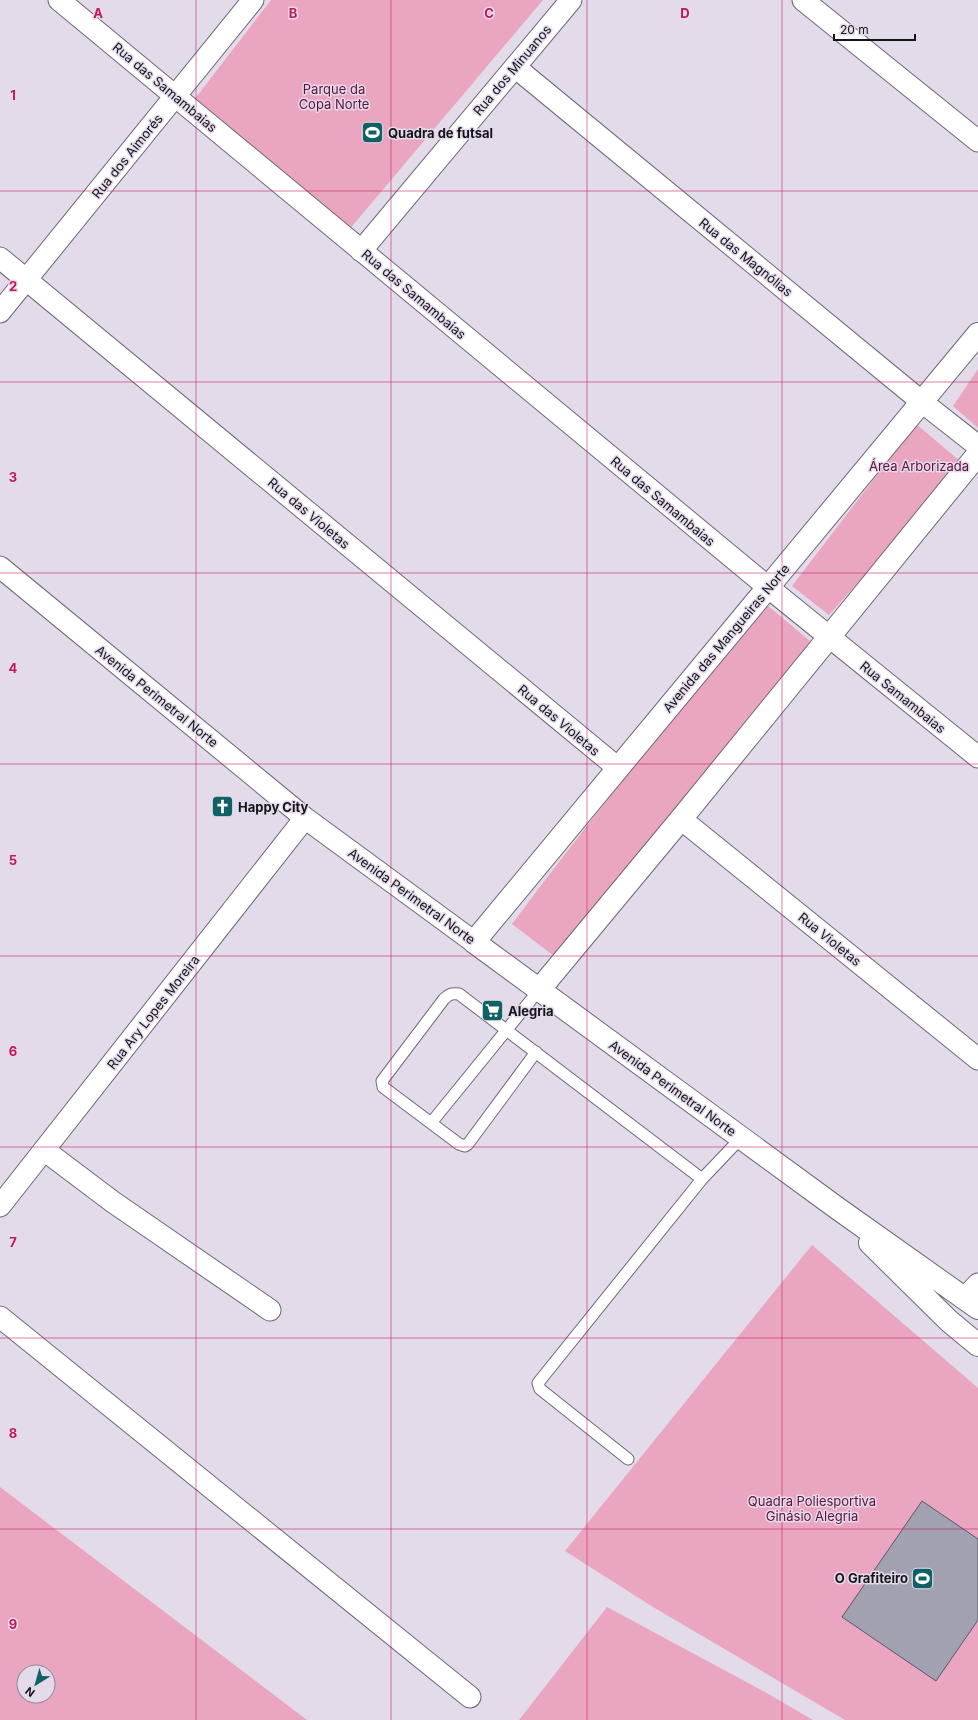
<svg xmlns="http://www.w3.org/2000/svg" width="978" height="1720" viewBox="0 0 978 1720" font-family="Inter,sans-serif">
	<rect width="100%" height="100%" fill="#e3daea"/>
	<path fill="#eaa6c0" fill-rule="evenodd" d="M 271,0 L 543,0 L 348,231 L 194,100 Z
		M 978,369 L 978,428 L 953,406 Z
		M 916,424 L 960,461 L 894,542 L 829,615 L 792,586 Z
		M 767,605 L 811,642 L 721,754 L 554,956 L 512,924 C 593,815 679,710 767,605 Z
		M 812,1245 L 978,1388 L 978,1720 L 845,1720 L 653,1607 L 565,1551 Z
		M 0,1487 L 307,1720 L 0,1720 ZM 24,1672 L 48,1672 L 48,1696 L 24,1696 Z
		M 607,1607 L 763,1691 L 813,1720 L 519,1720 Z"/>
	<path fill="#a2a1b2" stroke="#595867" d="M 922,1501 L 978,1539 L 978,1620 L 936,1681 L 842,1617 Z"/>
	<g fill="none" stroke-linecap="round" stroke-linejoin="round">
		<defs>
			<path id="service" d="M 536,1052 L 468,1144 L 465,1146 L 459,1144 L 383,1087 L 382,1081 L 444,999 C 449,994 452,993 459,994 L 702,1179
				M 431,1123 L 539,990
				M 628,1459 L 540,1389 L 538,1383 L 702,1179 L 741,1138"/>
			<path id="minor" d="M 59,0 L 769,588 L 978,757
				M 803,0 L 978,141
				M 515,67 L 922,402 L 978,446
				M 361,251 L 571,0
				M 0,258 L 618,768
				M 0,312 L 253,0
				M 0,567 L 305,818 L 474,942
				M 681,819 L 978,1059
				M 44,1150 L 113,1202 L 270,1310
				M 0,1206 L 305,818
				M 965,1298 L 978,1284
				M 0,1317 L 470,1697"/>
			<path id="tertiary" d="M 978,334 L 474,942 L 837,1208 L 978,1308
				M 539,990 L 681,819 L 978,454
				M 870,1243 L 949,1321 L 978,1345"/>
		</defs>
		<use href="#service" stroke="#6f6776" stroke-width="13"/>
		<use href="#minor" stroke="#6f6776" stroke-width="23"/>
		<use href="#tertiary" stroke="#6f6776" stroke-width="24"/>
		<use href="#service" stroke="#fff" stroke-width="11"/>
		<use href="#minor" stroke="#fff" stroke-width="21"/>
		<use href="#tertiary" stroke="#fff" stroke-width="22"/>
	</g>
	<path fill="none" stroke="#c2185b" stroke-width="1" stroke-opacity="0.55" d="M 196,0 L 196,1720M 391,0 L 391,1720M 587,0 L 587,1720M 782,0 L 782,1720M 0,191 L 978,191M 0,382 L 978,382M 0,573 L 978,573M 0,764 L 978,764M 0,956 L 978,956M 0,1147 L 978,1147M 0,1338 L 978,1338M 0,1529 L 978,1529"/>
	<defs>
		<symbol id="stadium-square" viewBox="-11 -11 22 22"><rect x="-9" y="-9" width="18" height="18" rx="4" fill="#106165" stroke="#e3daea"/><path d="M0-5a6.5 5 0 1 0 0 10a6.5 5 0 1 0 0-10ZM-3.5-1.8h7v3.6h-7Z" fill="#fff"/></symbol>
		<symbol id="church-square" viewBox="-11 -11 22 22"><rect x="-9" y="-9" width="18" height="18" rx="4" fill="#106165" stroke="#e3daea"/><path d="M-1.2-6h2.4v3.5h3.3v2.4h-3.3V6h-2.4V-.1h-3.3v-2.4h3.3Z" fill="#fff"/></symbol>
		<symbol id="supermarket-square" viewBox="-11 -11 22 22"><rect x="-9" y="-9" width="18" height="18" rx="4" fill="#106165" stroke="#e3daea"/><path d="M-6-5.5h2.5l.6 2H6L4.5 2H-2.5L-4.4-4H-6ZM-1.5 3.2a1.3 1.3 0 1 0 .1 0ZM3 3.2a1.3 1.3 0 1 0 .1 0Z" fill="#fff"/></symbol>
	</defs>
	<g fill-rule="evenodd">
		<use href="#stadium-square" x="360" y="120" width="25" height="25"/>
		<use href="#church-square" x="210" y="794" width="25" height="25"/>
		<use href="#supermarket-square" x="480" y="998" width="25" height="25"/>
		<use href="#stadium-square" x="910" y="1566" width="25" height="25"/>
	</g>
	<g text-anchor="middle" stroke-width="3" stroke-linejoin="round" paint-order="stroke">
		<g font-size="13" fill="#161319" stroke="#e3daea">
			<text transform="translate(512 70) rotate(-50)" y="5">Rua dos Minuanos</text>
			<text transform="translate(165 87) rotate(40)" y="5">Rua das Samambaias</text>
			<text transform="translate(127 156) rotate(-51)" y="5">Rua dos Aimorés</text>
			<text transform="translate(746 257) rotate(39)" y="5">Rua das Magnólias</text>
			<text transform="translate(414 294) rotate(40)" y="5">Rua das Samambaias</text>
			<text transform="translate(663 501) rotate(40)" y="5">Rua das Samambaias</text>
			<text transform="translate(309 513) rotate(40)" y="5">Rua das Violetas</text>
			<text transform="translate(726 638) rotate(-50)" y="5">Avenida das Mangueiras Norte</text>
			<text transform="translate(157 696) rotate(39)" y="5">Avenida Perimetral Norte</text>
			<text transform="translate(903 697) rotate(39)" y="5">Rua Samambaias</text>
			<text transform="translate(559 720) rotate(40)" y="5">Rua das Violetas</text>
			<text transform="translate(412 896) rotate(36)" y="5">Avenida Perimetral Norte</text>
			<text transform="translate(830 939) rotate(39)" y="5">Rua Violetas</text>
			<text transform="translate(153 1012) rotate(-52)" y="5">Rua Ary Lopes Moreira</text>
			<text transform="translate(673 1088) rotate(36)" y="5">Avenida Perimetral Norte</text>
		</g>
		<g font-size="13" fill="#610f3a" stroke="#e3daea">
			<text x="334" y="94">Parque da<tspan x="334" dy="15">Copa Norte</tspan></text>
			<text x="919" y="471">Área Arborizada</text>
			<text x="812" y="1506">Quadra Poliesportiva<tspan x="812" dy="15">Ginásio Alegria</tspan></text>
		</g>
		<g font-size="13" font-weight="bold" fill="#161319" stroke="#e3daea" text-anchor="start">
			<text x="388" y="138">Quadra de futsal</text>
			<text x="238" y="812">Happy City</text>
			<text x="508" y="1016">Alegria</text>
			<text x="908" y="1583" text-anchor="end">O Grafiteiro</text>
		</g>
	</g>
	<g font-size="13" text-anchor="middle" font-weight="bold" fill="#c2185b" stroke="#e3daea" stroke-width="3" stroke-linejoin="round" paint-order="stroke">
		<text x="98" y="18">A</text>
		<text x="293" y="18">B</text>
		<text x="489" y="18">C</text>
		<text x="685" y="18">D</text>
		<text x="13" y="100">1</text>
		<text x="13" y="291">2</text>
		<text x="13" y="482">3</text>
		<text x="13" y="673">4</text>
		<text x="13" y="865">5</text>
		<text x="13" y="1056">6</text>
		<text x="13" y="1247">7</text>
		<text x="13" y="1438">8</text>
		<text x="13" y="1629">9</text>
	</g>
	<g transform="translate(36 1684) rotate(217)"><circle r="19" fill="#e3daea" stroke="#918a96"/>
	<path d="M0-3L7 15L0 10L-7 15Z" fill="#106165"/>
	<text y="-6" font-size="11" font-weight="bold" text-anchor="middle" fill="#161319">N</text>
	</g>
	<path d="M834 34v6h81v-6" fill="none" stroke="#161319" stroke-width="2"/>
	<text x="840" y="34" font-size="12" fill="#161319" stroke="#e3daea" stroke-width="3" paint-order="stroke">20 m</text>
</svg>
